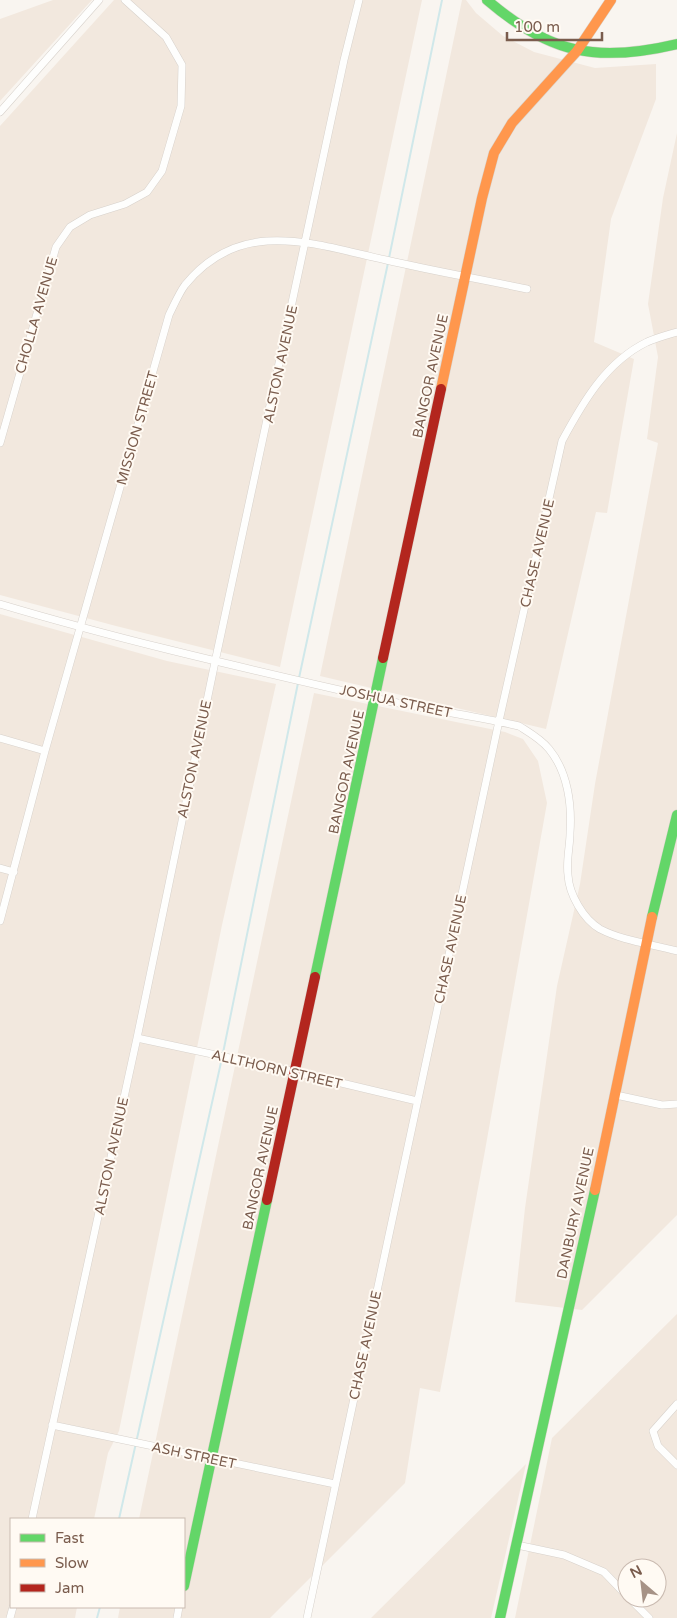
<svg xmlns="http://www.w3.org/2000/svg" width="677" height="1618" viewBox="0 0 677 1618" font-family="'Varela Round',sans-serif">
	<rect width="100%" height="100%" fill="#f9f5f0"/>
	<path fill="#f2e8de" fill-rule="evenodd" d="M 53,0 L 92,0 L 0,101 L 0,19 Z
		M 114,0 L 422,0 L 280,667 L 116,626 L 0,595 L 0,126 Z
		M 462,0 L 466,0 L 476,13 L 503,36 L 534,52 L 595,68 L 656,64 L 656,99 L 611,219 L 594,342 L 634,359 L 607,513 L 596,512 L 546,729 L 320,676 Z
		M 677,133 L 677,1215 L 582,1310 L 515,1302 L 525,1208 L 557,986 L 580,884 L 595,784 L 658,443 L 647,439 L 658,357 L 648,304 L 663,198 Z
		M 0,614 L 167,661 L 276,684 L 222,925 L 119,1431 L 108,1453 L 94,1519 L 11,1519 L 11,1607 L 77,1607 L 75,1618 L 0,1618 Z
		M 314,693 L 505,732 L 523,739 L 538,761 L 547,803 L 484,1156 L 440,1392 L 420,1388 L 405,1483 L 270,1618 L 118,1618 L 120,1607 L 184,1607 L 184,1519 L 139,1519 Z
		M 677,1314 L 677,1618 L 515,1618 L 552,1438 ZM 627,1568 L 657,1568 L 657,1598 L 627,1598 Z
		M 526,1464 L 491,1618 L 371,1618 Z"/>
	<g fill="none" stroke-linecap="round" stroke-linejoin="round">
		<path stroke="#d0e8ea" stroke-width="2" d="M 389,258 L 442,0
			M 299,678 L 388,263
			M 223,1053 L 298,683
			M 119,1519 L 222,1058
			M 97,1618 L 100,1607"/>
		<defs>
			<path id="street" d="M 0,112 L 99,0
				M 0,443 L 56,247 L 70,227 L 90,215 L 125,204 L 147,192 L 162,171 L 181,106 L 182,65 L 166,37 L 125,0
				M 0,604 C 124,641 249,669 374,698 C 422,709 471,715 519,726 C 530,733 541,739 549,749 C 568,772 572,805 570,833 C 570,846 566,861 568,875 C 569,894 583,919 600,929 C 623,941 652,944 677,951
				M 0,738 L 45,751
				M 0,868 L 14,872
				M 0,921 L 45,751 L 169,315 C 174,305 179,293 185,285 C 241,216 313,244 386,260 C 433,271 480,279 527,289
				M 137,1038 L 291,1071 L 417,1101
				M 616,1095 L 662,1105 L 677,1104
				M 677,1404 L 653,1431 L 658,1446 L 677,1465
				M 52,1425 L 335,1484
				M 32,1519 L 137,1038 L 215,662 L 344,60 L 359,0
				M 517,1545 L 564,1555 L 604,1572 L 627,1596
				M 629,1598 L 649,1618
				M 10,1618 L 13,1607
				M 177,1618 L 179,1607
				M 307,1618 L 499,721 L 562,441 C 583,402 606,362 647,342 C 656,338 667,335 677,332"/>
			<path id="fast" d="M 487,0 C 550,54 597,63 677,44
				M 652,917 L 677,815
				M 315,977 L 383,658
				M 184,1586 L 267,1200
				M 500,1618 L 595,1190"/>
			<path id="slow" d="M 441,389 L 482,198 L 494,153 L 512,123 L 577,51 L 611,0
				M 595,1190 L 652,917"/>
			<path id="jam" d="M 383,658 L 441,389
				M 267,1200 L 315,977"/>
		</defs>
		<use href="#street" stroke="#d7d1cb" stroke-width="8"/>
		<use href="#fast" stroke="#d9d2cb" stroke-width="11"/>
		<use href="#slow" stroke="#d9d2cb" stroke-width="11"/>
		<use href="#jam" stroke="#d9d2cb" stroke-width="11"/>
		<use href="#street" stroke="#fefefd" stroke-width="7"/>
		<use href="#fast" stroke="#63d668" stroke-width="10"/>
		<use href="#slow" stroke="#ff974d" stroke-width="10"/>
		<use href="#jam" stroke="#b3261e" stroke-width="10"/>
	</g>
	<g text-anchor="middle" stroke-width="4" stroke-linejoin="round" paint-order="stroke">
		<g font-size="14" fill="#7a5c4d" stroke="#fffaf3">
			<text transform="translate(36 315) rotate(-74)" y="5">CHOLLA AVENUE</text>
			<text transform="translate(280 364) rotate(-78)" y="5">ALSTON AVENUE</text>
			<text transform="translate(430 376) rotate(-78)" y="5">BANGOR AVENUE</text>
			<text transform="translate(137 428) rotate(-74)" y="5">MISSION STREET</text>
			<text transform="translate(537 553) rotate(-77)" y="5">CHASE AVENUE</text>
			<text transform="translate(396 701) rotate(12)" y="5">JOSHUA STREET</text>
			<text transform="translate(194 759) rotate(-78)" y="5">ALSTON AVENUE</text>
			<text transform="translate(346 772) rotate(-78)" y="5">BANGOR AVENUE</text>
			<text transform="translate(450 949) rotate(-78)" y="5">CHASE AVENUE</text>
			<text transform="translate(277 1069) rotate(13)" y="5">ALLTHORN STREET</text>
			<text transform="translate(111 1156) rotate(-78)" y="5">ALSTON AVENUE</text>
			<text transform="translate(260 1168) rotate(-78)" y="5">BANGOR AVENUE</text>
			<text transform="translate(575 1213) rotate(-78)" y="5">DANBURY AVENUE</text>
			<text transform="translate(365 1345) rotate(-78)" y="5">CHASE AVENUE</text>
			<text transform="translate(194 1455) rotate(12)" y="5">ASH STREET</text>
		</g>
	</g>
	<rect x="10" y="1518" width="175" height="90" fill="#fffaf3" stroke="#cabbb1"/>
	<rect x="20" y="1534" width="25" height="8" fill="#63d668" stroke="#cabbb1"/>
	<text x="55" y="1543" font-size="15" fill="#7a5c4d">Fast</text>
	<rect x="20" y="1559" width="25" height="8" fill="#ff974d" stroke="#cabbb1"/>
	<text x="55" y="1568" font-size="15" fill="#7a5c4d">Slow</text>
	<rect x="20" y="1584" width="25" height="8" fill="#b3261e" stroke="#cabbb1"/>
	<text x="55" y="1593" font-size="15" fill="#7a5c4d">Jam</text>
	<g transform="translate(642 1583) rotate(332)"><circle r="24" fill="#fffaf3" stroke="#cabbb1"/>
	<path d="M0-4L9 19L0 12L-9 19Z" fill="#a69286"/>
	<text y="-8" font-size="14" font-weight="bold" text-anchor="middle" fill="#7a5c4d">N</text>
	</g>
	<path d="M507 32v8h95v-8" fill="none" stroke="#7a5c4d" stroke-width="2.5"/>
	<text x="514" y="32" font-size="15" fill="#7a5c4d" stroke="#fffaf3" stroke-width="4" paint-order="stroke">100 m</text>
</svg>
